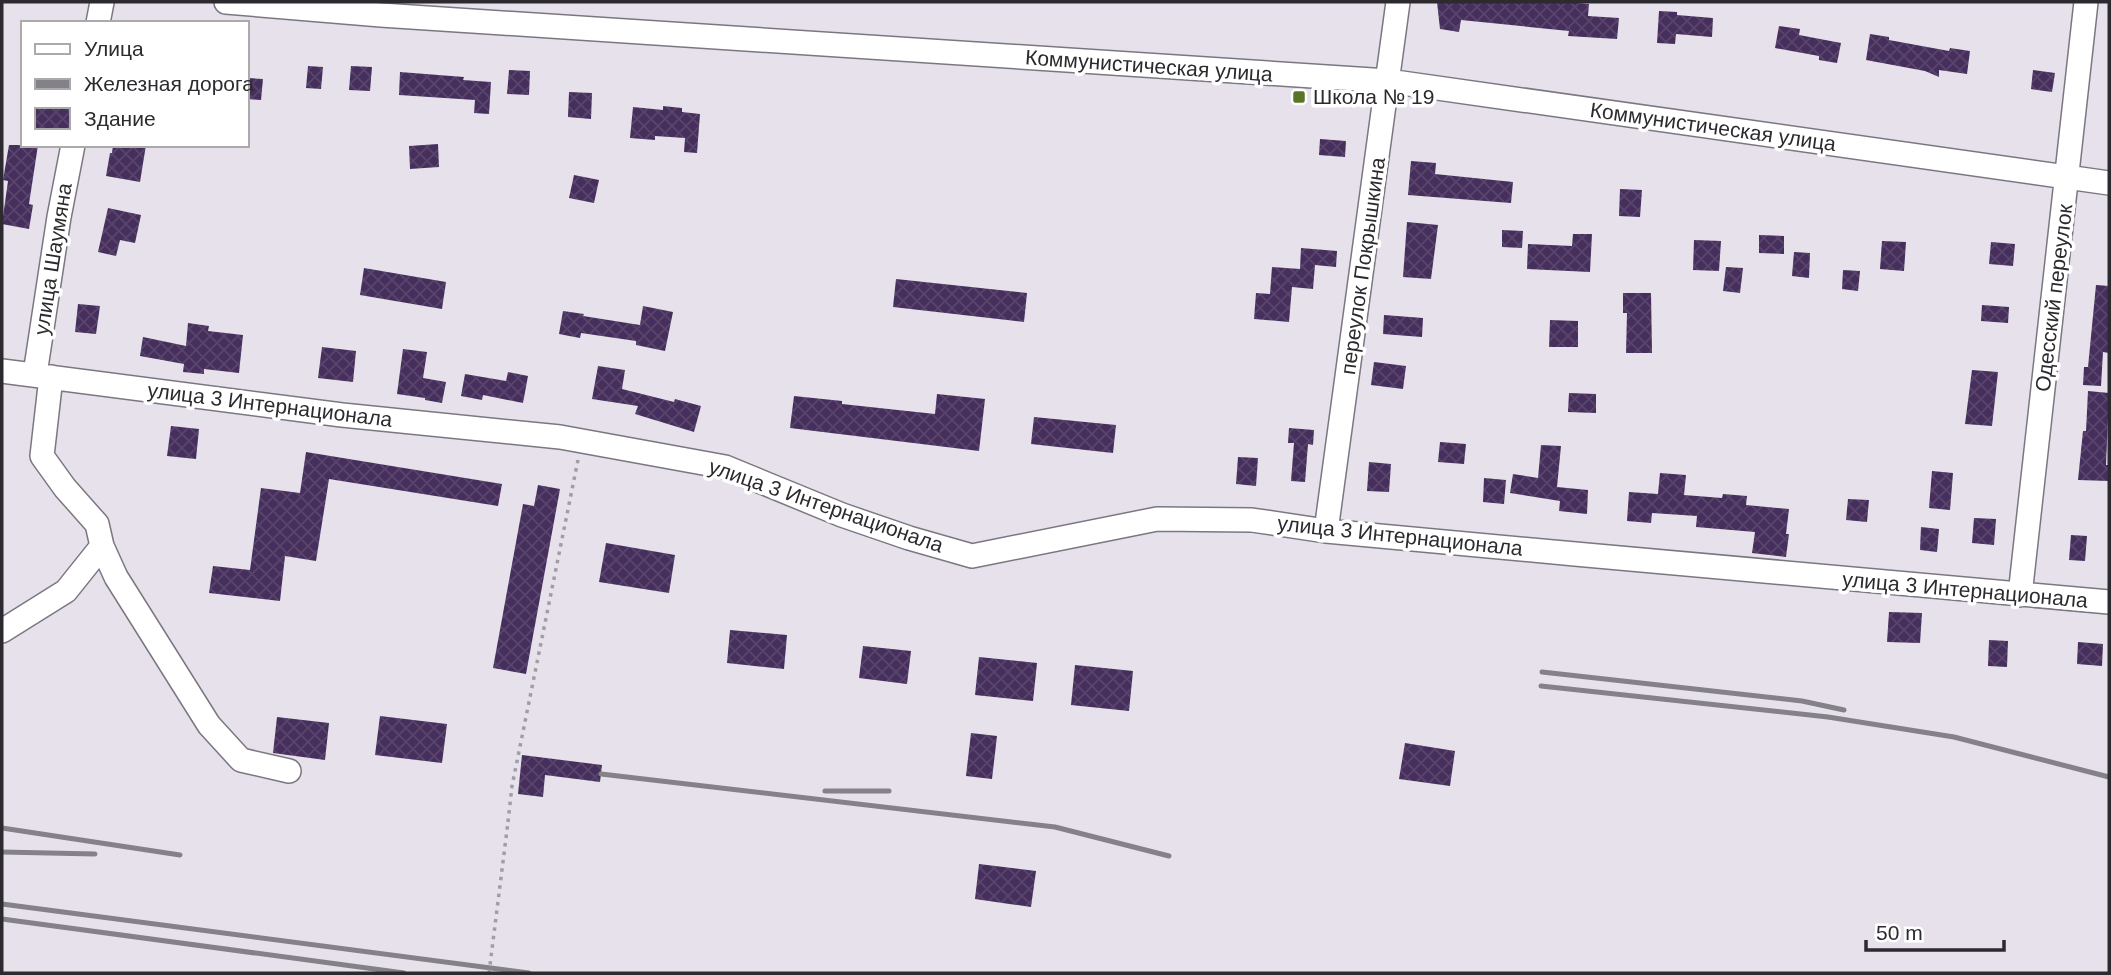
<svg xmlns="http://www.w3.org/2000/svg" width="2111" height="975" viewBox="0 0 2111 975" font-family="Arial,sans-serif">
	<defs>
		<pattern id="building-cross-hatch" width="8" height="8" patternUnits="userSpaceOnUse" patternTransform="scale(1.75)"><rect width="8" height="8" fill="#462f5c"/><path d="M0 0l8 8M0 8l8-8" fill="none" stroke="#58456b"/></pattern>
	</defs>
	<rect width="100%" height="100%" fill="#e6e1eb"/>
	<path fill="url(#building-cross-hatch)" d="M 1437,2 L 1567,2 L 1589,4 L 1588,16 L 1619,18 L 1617,39 L 1568,36 L 1569,31 L 1461,20 L 1459,32 L 1440,29 Z
		M 1659,11 L 1677,12 L 1677,15 L 1713,18 L 1712,37 L 1676,34 L 1675,44 L 1657,43 Z
		M 1779,26 L 1800,29 L 1799,35 L 1841,43 L 1837,63 L 1819,60 L 1819,56 L 1775,48 Z
		M 1870,34 L 1889,37 L 1889,40 L 1949,51 L 1950,48 L 1970,51 L 1967,74 L 1939,70 L 1939,77 L 1925,71 L 1866,60 Z
		M 308,66 L 323,67 L 321,89 L 306,88 Z
		M 351,66 L 372,67 L 370,91 L 349,90 Z
		M 509,70 L 530,71 L 529,95 L 507,94 Z
		M 2033,70 L 2055,73 L 2052,92 L 2031,89 Z
		M 400,72 L 464,77 L 463,80 L 491,82 L 489,114 L 474,113 L 475,100 L 399,95 Z
		M 248,78 L 263,79 L 261,100 L 247,99 Z
		M 569,92 L 592,93 L 591,119 L 568,117 Z
		M 663,106 L 682,108 L 682,112 L 700,114 L 697,153 L 684,152 L 685,138 L 655,136 L 655,140 L 630,138 L 633,107 L 663,110 Z
		M 1320,139 L 1346,141 L 1345,157 L 1319,155 Z
		M 438,144 L 439,167 L 410,169 L 409,146 Z
		M 9,145 L 38,145 L 29,204 L 33,205 L 29,229 L 2,224 L 8,181 L 3,180 Z
		M 113,145 L 146,145 L 140,182 L 106,176 L 110,153 L 112,153 Z
		M 1411,161 L 1436,163 L 1435,174 L 1513,182 L 1511,203 L 1408,195 Z
		M 574,175 L 599,180 L 594,203 L 569,198 Z
		M 1620,189 L 1642,190 L 1640,217 L 1619,216 Z
		M 108,208 L 141,215 L 135,243 L 120,240 L 116,256 L 98,252 Z
		M 1407,222 L 1438,225 L 1431,279 L 1403,277 Z
		M 1502,230 L 1523,231 L 1522,248 L 1502,247 Z
		M 1573,234 L 1592,234 L 1590,272 L 1527,269 L 1528,244 L 1572,246 Z
		M 1759,235 L 1784,236 L 1784,254 L 1759,253 Z
		M 1694,240 L 1721,241 L 1719,271 L 1693,270 Z
		M 1882,241 L 1906,242 L 1904,271 L 1880,269 Z
		M 1991,242 L 2015,244 L 2013,266 L 1989,264 Z
		M 1301,248 L 1337,251 L 1336,267 L 1315,265 L 1313,289 L 1292,287 L 1289,322 L 1254,319 L 1256,293 L 1270,294 L 1272,267 L 1300,269 Z
		M 1794,252 L 1810,253 L 1809,278 L 1792,276 Z
		M 1726,267 L 1743,268 L 1740,293 L 1723,291 Z
		M 364,268 L 446,282 L 442,309 L 360,295 Z
		M 1843,270 L 1860,271 L 1858,291 L 1842,289 Z
		M 896,279 L 1027,293 L 1024,322 L 893,307 Z
		M 2096,285 L 2109,286 L 2109,353 L 2103,352 L 2101,386 L 2083,385 L 2084,367 L 2088,367 Z
		M 1623,293 L 1651,293 L 1652,353 L 1626,353 L 1627,313 L 1623,313 Z
		M 78,304 L 100,306 L 96,334 L 75,332 Z
		M 1982,305 L 2009,307 L 2008,323 L 1981,321 Z
		M 643,306 L 673,312 L 665,351 L 636,345 L 636,341 L 581,333 L 580,338 L 559,334 L 563,311 L 584,314 L 583,316 L 640,325 Z
		M 1384,315 L 1423,318 L 1422,337 L 1383,334 Z
		M 1550,320 L 1578,321 L 1578,347 L 1549,347 Z
		M 188,323 L 209,326 L 208,331 L 243,335 L 239,373 L 204,369 L 204,374 L 183,372 L 184,364 L 140,356 L 143,337 L 186,346 Z
		M 322,347 L 356,351 L 353,382 L 318,378 Z
		M 403,349 L 427,352 L 423,378 L 446,382 L 442,403 L 425,400 L 425,398 L 397,394 Z
		M 1374,362 L 1406,366 L 1403,389 L 1371,385 Z
		M 598,366 L 625,370 L 622,389 L 674,402 L 675,399 L 701,406 L 694,432 L 635,414 L 638,406 L 592,399 Z
		M 1972,370 L 1998,372 L 1992,426 L 1965,424 Z
		M 508,372 L 528,376 L 523,403 L 483,395 L 482,400 L 461,396 L 465,374 L 506,381 Z
		M 2088,391 L 2109,393 L 2106,465 L 2109,465 L 2109,481 L 2078,480 L 2083,431 L 2086,431 Z
		M 1569,393 L 1596,394 L 1596,413 L 1568,412 Z
		M 937,394 L 985,399 L 979,451 L 790,428 L 794,396 L 842,401 L 842,404 L 935,414 Z
		M 1034,417 L 1116,425 L 1113,453 L 1031,444 Z
		M 171,426 L 199,429 L 196,459 L 167,456 Z
		M 1289,428 L 1314,430 L 1313,445 L 1308,444 L 1305,482 L 1291,481 L 1294,443 L 1288,443 Z
		M 1440,442 L 1466,444 L 1464,464 L 1438,462 Z
		M 1541,445 L 1561,446 L 1557,487 L 1588,490 L 1587,514 L 1559,511 L 1560,501 L 1510,493 L 1513,474 L 1538,478 Z
		M 306,452 L 502,484 L 498,506 L 329,479 L 316,561 L 285,556 L 280,601 L 209,593 L 213,566 L 250,570 L 261,488 L 300,493 Z
		M 1238,457 L 1258,458 L 1256,486 L 1236,484 Z
		M 1369,462 L 1391,464 L 1389,492 L 1367,491 Z
		M 1932,471 L 1953,473 L 1950,510 L 1929,508 Z
		M 1660,473 L 1686,475 L 1684,495 L 1722,498 L 1723,494 L 1747,496 L 1746,505 L 1789,509 L 1786,534 L 1789,534 L 1786,557 L 1752,553 L 1755,532 L 1696,527 L 1697,516 L 1652,513 L 1651,523 L 1627,521 L 1629,492 L 1658,494 Z
		M 1484,478 L 1506,480 L 1504,504 L 1483,502 Z
		M 538,485 L 560,489 L 526,674 L 493,668 L 523,504 L 534,506 Z
		M 1848,499 L 1869,500 L 1867,522 L 1846,520 Z
		M 1974,518 L 1996,519 L 1994,545 L 1972,543 Z
		M 1921,527 L 1939,529 L 1937,552 L 1920,550 Z
		M 2071,535 L 2087,536 L 2085,561 L 2069,560 Z
		M 606,543 L 675,555 L 669,593 L 599,582 Z
		M 1889,612 L 1922,613 L 1920,643 L 1887,642 Z
		M 730,630 L 787,635 L 784,669 L 727,663 Z
		M 1989,640 L 2008,641 L 2007,667 L 1988,666 Z
		M 2078,642 L 2103,644 L 2102,666 L 2077,664 Z
		M 863,646 L 911,651 L 907,684 L 859,678 Z
		M 979,657 L 1037,663 L 1033,701 L 975,695 Z
		M 1075,665 L 1133,671 L 1129,711 L 1071,705 Z
		M 380,716 L 447,724 L 442,763 L 375,755 Z
		M 277,717 L 329,723 L 325,760 L 273,753 Z
		M 971,733 L 997,736 L 992,779 L 966,776 Z
		M 1405,743 L 1455,751 L 1450,786 L 1399,779 Z
		M 522,755 L 602,765 L 600,782 L 545,775 L 543,797 L 518,794 Z
		M 979,864 L 1036,871 L 1031,907 L 975,899 Z"/>
	<g fill="none" stroke-linecap="round" stroke-linejoin="round">
		<defs>
			<path id="minor" d="M 226,2 L 381,15 L 1388,81 L 2109,183
				M 98,23 L 102,2
				M 2,371 L 342,415 L 560,437 L 725,467 L 842,515 L 909,538 L 972,556 L 1157,519 L 1252,520 L 1326,531 L 1575,554 L 2109,602
				M 35,374 L 59,217 L 73,145
				M 1326,531 L 1398,2
				M 102,546 L 116,577 L 209,725 L 241,760 L 289,771
				M 2020,595 L 2086,2
				M 2,631 L 66,591 L 102,546 L 97,524 L 65,488 L 42,456 L 51,377"/>
		</defs>
		<use href="#minor" stroke="#7b7780" stroke-width="26"/>
		<path stroke="#a19da5" stroke-width="3.5" stroke-dasharray="3.5 5" stroke-linecap="butt" d="M 508,822 L 512,786 L 578,460"/>
		<use href="#minor" stroke="#fff" stroke-width="23"/>
		<path stroke="#848188" stroke-width="5" d="M 1542,672 L 1802,701 L 1844,710
			M 1541,686 L 1828,717 L 1954,737 L 2109,777
			M 601,774 L 1055,827 L 1169,856
			M 825,791 L 889,791
			M 2,828 L 180,855
			M 2,852 L 95,854
			M 2,904 L 529,973
			M 2,919 L 404,973"/>
		<path stroke="#a19da5" stroke-width="3.5" stroke-dasharray="3.5 5" stroke-linecap="butt" d="M 489,973 L 508,822"/>
	</g>
	<rect fill="#597427" stroke="#fff" stroke-width="2.5" x="1292" y="90" width="14" height="14" rx="3.5"/>
	<g text-anchor="middle" stroke-width="7" stroke-linejoin="round" paint-order="stroke">
		<g font-size="21" fill="#2c2a2e" stroke="#fff">
			<text transform="translate(1149 66) rotate(4)" y="7">Коммунистическая улица</text>
			<text transform="translate(1713 127) rotate(8)" y="7">Коммунистическая улица</text>
			<text transform="translate(53 259) rotate(-81)" y="7">улица Шаумяна</text>
			<text transform="translate(1363 266) rotate(-82)" y="7">переулок Покрышкина</text>
			<text transform="translate(2054 298) rotate(-83)" y="7">Одесский переулок</text>
			<text transform="translate(270 405) rotate(7)" y="7">улица 3 Интернационала</text>
			<text transform="translate(826 506) rotate(19)" y="7">улица 3 Интернационала</text>
			<text transform="translate(1400 536) rotate(6)" y="7">улица 3 Интернационала</text>
			<text transform="translate(1965 590) rotate(5)" y="7">улица 3 Интернационала</text>
		</g>
		<g font-size="21" fill="#2c2a2e" stroke="#fff" text-anchor="start">
			<text x="1313" y="104">Школа № 19</text>
		</g>
	</g>
	<rect width="2111" height="975" fill="none" stroke="#2c2a2e" stroke-width="7"/>
	<rect x="21" y="21" width="228" height="126" fill="#ffffff" stroke="#abaaab" stroke-width="2"/>
	<rect x="35" y="44" width="35" height="10" fill="#ffffff" stroke="#abaaab" stroke-width="2"/>
	<text x="84" y="56" font-size="21" fill="#2c2a2e">Улица</text>
	<rect x="35" y="79" width="35" height="10" fill="#848188" stroke="#abaaab" stroke-width="2"/>
	<text x="84" y="91" font-size="21" fill="#2c2a2e">Железная дорога</text>
	<rect x="35" y="108" width="35" height="21" fill="url(#building-cross-hatch)" stroke="#abaaab" stroke-width="2"/>
	<text x="84" y="126" font-size="21" fill="#2c2a2e">Здание</text>
	<path d="M1866 940v10h138v-10" fill="none" stroke="#2c2a2e" stroke-width="3.5"/>
	<text x="1876" y="940" font-size="21" fill="#2c2a2e" stroke="#ffffff" stroke-width="5" paint-order="stroke">50 m</text>
</svg>
